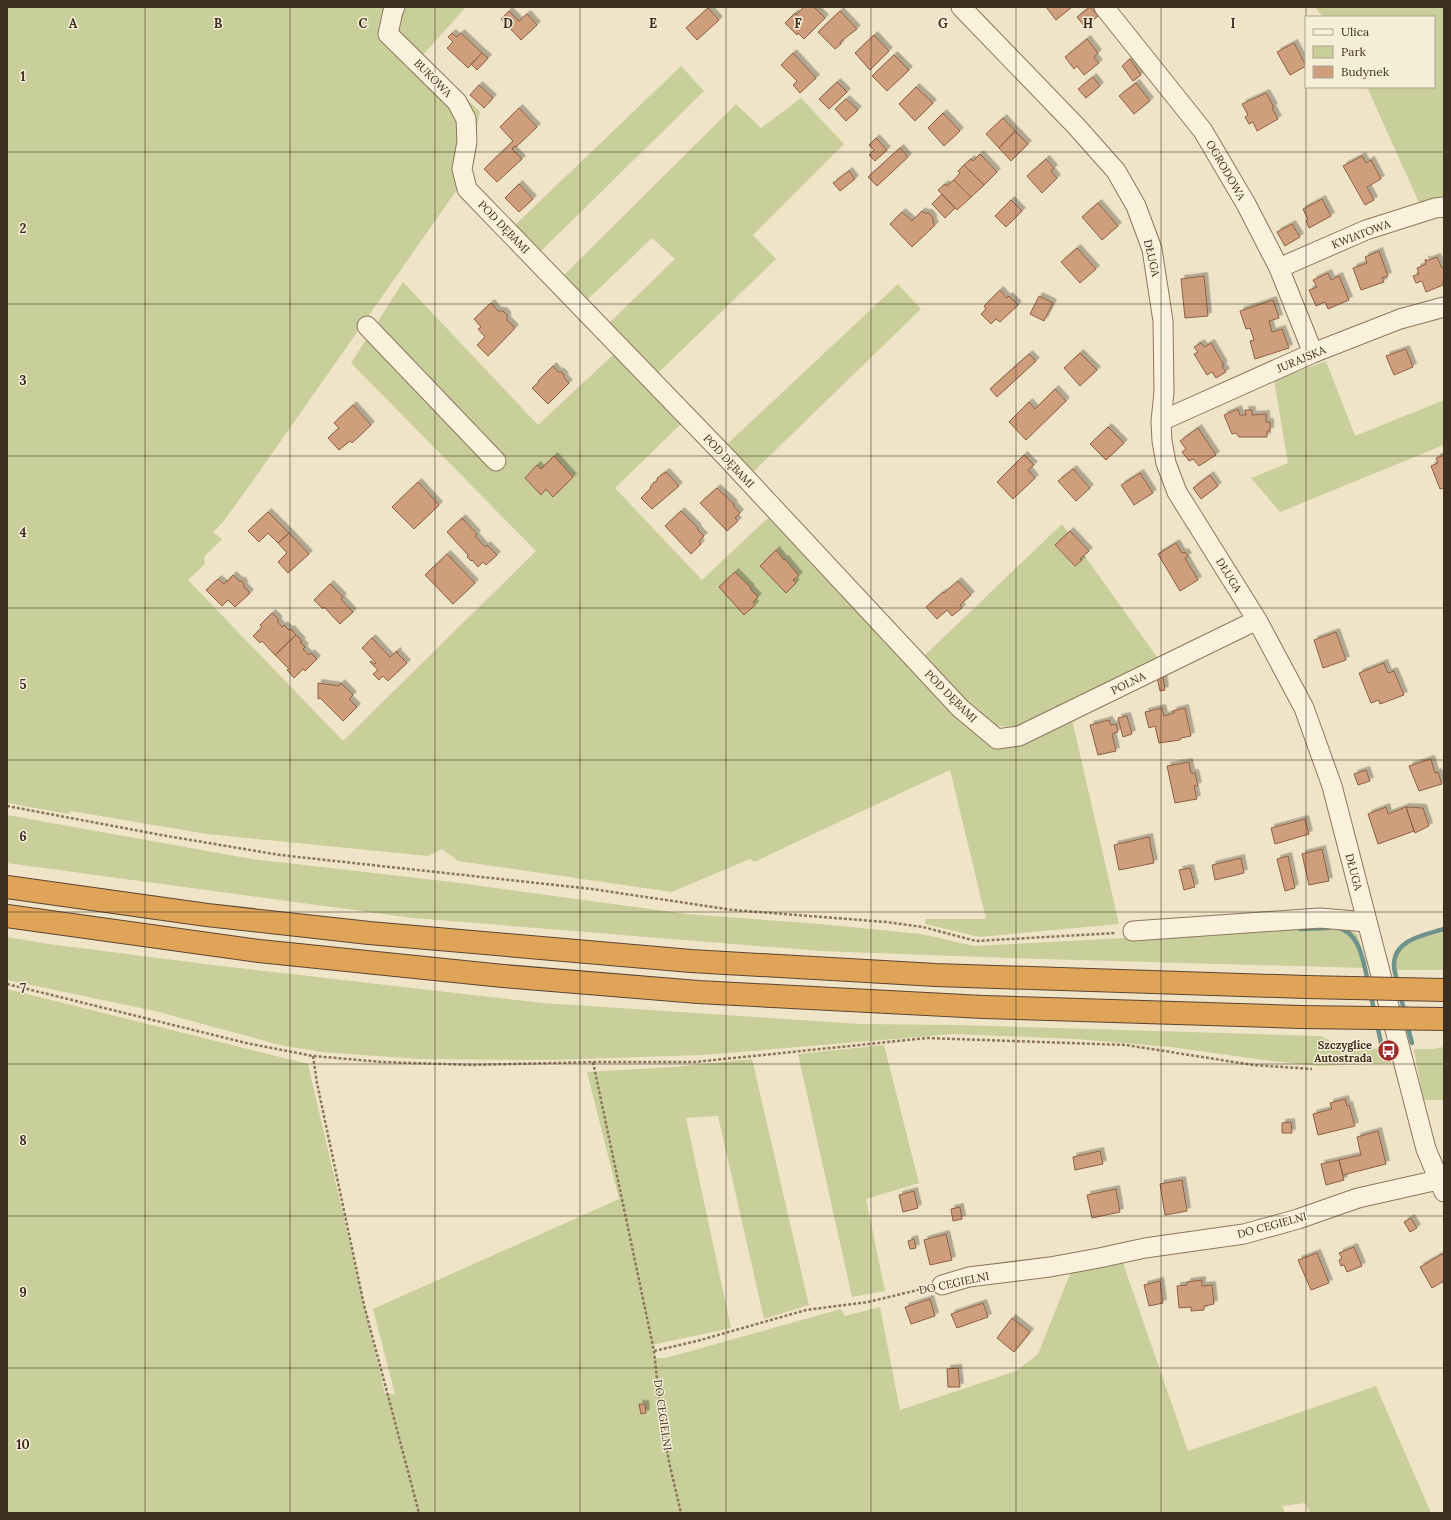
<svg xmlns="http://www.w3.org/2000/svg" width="1451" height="1520" viewBox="0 0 1451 1520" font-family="Lora,serif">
	<defs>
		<filter id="shadow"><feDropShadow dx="3.5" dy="-3.5" stdDeviation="0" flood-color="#0004"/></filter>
	</defs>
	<rect width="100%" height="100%" fill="#f0e4c8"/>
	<path fill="#c9cf9b" d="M 7,7 L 466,7 L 423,55 L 480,112 L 468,174 L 252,482 L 223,522 L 213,532 L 222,539 L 204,557 L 205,564 L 188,580 L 343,741 L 536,551 L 351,363 L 403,282 L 538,425 L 617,351 L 683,422 L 615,488 L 702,580 L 771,515 L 972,731 L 993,741 L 1071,715 L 1119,924 L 979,937 L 925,924 L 926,919 L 986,919 L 950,770 L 794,843 L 755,862 L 750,859 L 672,892 L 458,861 L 442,849 L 428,856 L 207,834 L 71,811 L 69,814 L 7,803 Z
		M 1315,7 L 1444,7 L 1444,202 L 1421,207 L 1367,87 L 1434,87 L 1434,17 L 1323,17 Z
		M 681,66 L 704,91 L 537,255 L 514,226 Z
		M 801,98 L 844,144 L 753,235 L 776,259 L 656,375 L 606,326 L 675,259 L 652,238 L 584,303 L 560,279 L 736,104 L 761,128 Z
		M 898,284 L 921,309 L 750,475 L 724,447 Z
		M 1326,361 L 1355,436 L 1444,400 L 1444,445 L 1280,512 L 1251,478 L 1288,463 L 1274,380 Z
		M 1062,524 L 1157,657 L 1019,727 L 996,726 L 966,700 L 923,657 Z
		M 7,815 L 252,859 L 452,882 L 687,914 L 820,924 L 921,934 L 974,946 L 1345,926 L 1358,935 L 1365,968 L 1009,958 L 821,951 L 413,918 L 7,863 Z
		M 1444,932 L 1444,970 L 1396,970 C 1396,966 1395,961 1396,957 C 1399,940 1430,936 1444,932 Z
		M 7,937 L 49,944 L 221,966 L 543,1003 L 861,1024 L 956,1025 L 1321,1036 L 1332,1042 L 1364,1048 L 1389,1049 L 1391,1063 L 1320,1066 L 1264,1060 L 1171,1047 L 1075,1039 L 954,1034 L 703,1055 L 550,1060 L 418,1059 L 321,1052 L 280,1045 L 155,1011 L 7,980 Z
		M 7,989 L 308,1064 L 385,1394 L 395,1394 L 373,1309 L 619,1199 L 587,1072 L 674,1067 L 752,1059 L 809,1305 L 764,1319 L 718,1116 L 686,1118 L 731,1328 L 652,1345 L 654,1358 L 666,1358 L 841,1309 L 845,1316 L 880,1307 L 900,1410 L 1016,1371 L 1038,1354 L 1072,1269 L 1123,1263 L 1188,1451 L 1376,1386 L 1431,1513 L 1310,1513 L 1305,1503 L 1282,1506 L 1285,1513 L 7,1513 Z
		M 884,1045 L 919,1183 L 866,1199 L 885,1291 L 852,1297 L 798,1054 Z
		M 1444,1047 L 1444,1100 L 1423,1100 L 1414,1049 L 1432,1049 Z"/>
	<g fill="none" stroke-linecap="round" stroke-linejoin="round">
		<path stroke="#6f938a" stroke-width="4.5" d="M 1339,928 C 1360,933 1364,964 1368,982
			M 1300,929 L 1329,928
			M 1398,983 C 1396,977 1394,971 1394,965 C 1394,939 1425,935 1444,929
			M 1371,995 L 1374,1011
			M 1400,995 L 1405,1013
			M 1377,1024 L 1383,1052
			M 1407,1024 L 1412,1043"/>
	</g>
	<path fill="#cf9f7d" stroke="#8d5f41" filter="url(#shadow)" d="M 804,7 L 814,7 L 825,18 L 804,39 L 798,33 L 797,35 L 785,23 L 795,13 L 796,15 Z
		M 1046,7 L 1072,7 L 1056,20 Z
		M 1090,7 L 1098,16 L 1085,27 L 1077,17 Z
		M 708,8 L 719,20 L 697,40 L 686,28 Z
		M 509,11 L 519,21 L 527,14 L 537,25 L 521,40 L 501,19 Z
		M 840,11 L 857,29 L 840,42 L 841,44 L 835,49 L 818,32 Z
		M 452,33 L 457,37 L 461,33 L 482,53 L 468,68 L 447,48 L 453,42 L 448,37 Z
		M 874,35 L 889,51 L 870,70 L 855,53 Z
		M 1087,39 L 1098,53 L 1094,57 L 1099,63 L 1084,75 L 1077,66 L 1074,69 L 1065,57 Z
		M 1294,43 L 1306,66 L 1290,75 L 1277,52 Z
		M 482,53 L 488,58 L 477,70 L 471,64 Z
		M 793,53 L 816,78 L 800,93 L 793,85 L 797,81 L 781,65 Z
		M 894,55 L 909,70 L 887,91 L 872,76 Z
		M 1130,59 L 1141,75 L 1133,81 L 1122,66 Z
		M 1093,77 L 1100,86 L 1086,98 L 1078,89 Z
		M 837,82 L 847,92 L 829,109 L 819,99 Z
		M 1136,83 L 1150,101 L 1134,114 L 1119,96 Z
		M 479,85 L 493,98 L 484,108 L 470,95 Z
		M 916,87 L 933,103 L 915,121 L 899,104 Z
		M 1266,93 L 1274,107 L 1272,108 L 1278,119 L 1257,131 L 1253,122 L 1249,124 L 1245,117 L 1248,115 L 1242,104 Z
		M 846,99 L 858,110 L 846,121 L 835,109 Z
		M 519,108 L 537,127 L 516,147 L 515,146 L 512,149 L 522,159 L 497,182 L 484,169 L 513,141 L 500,127 Z
		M 943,113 L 960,131 L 944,146 L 928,128 Z
		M 1003,118 L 1015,131 L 999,148 L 986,134 Z
		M 1015,131 L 1028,144 L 1011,161 L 999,148 Z
		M 876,138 L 887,150 L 875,161 L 869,155 L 874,150 L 869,145 Z
		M 900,148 L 908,157 L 877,186 L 868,177 Z
		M 980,154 L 997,172 L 984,185 L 964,165 L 971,159 L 973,161 Z
		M 1362,156 L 1366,163 L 1371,160 L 1381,179 L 1367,187 L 1374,200 L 1365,205 L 1343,166 Z
		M 1046,159 L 1054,168 L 1051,171 L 1057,178 L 1042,193 L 1027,176 Z
		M 964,165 L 984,185 L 971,197 L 954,180 L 960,173 L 958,171 Z
		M 849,171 L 855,179 L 840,191 L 833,183 Z
		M 954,180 L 971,197 L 957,210 L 938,190 L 945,184 L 947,186 Z
		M 519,184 L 533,199 L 519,212 L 505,198 Z
		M 942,194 L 955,208 L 945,218 L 932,204 Z
		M 1322,199 L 1331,216 L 1309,228 L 1306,221 L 1308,220 L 1303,209 Z
		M 1011,200 L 1022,211 L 1006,227 L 995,216 Z
		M 1098,203 L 1118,226 L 1102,240 L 1082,217 Z
		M 922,211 L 924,213 L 929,213 L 933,218 L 933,222 L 935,225 L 912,247 L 890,224 L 902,212 L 912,221 Z
		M 1292,224 L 1300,237 L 1285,246 L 1277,232 Z
		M 1077,248 L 1096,269 L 1080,283 L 1061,262 Z
		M 1379,251 L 1388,276 L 1382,278 L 1384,282 L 1361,290 L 1353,268 L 1367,263 L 1365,257 Z
		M 1437,257 L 1442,268 L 1444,267 L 1443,285 L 1426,292 L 1422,281 L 1416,283 L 1413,276 L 1419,274 L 1417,268 L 1426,264 L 1425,260 L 1426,259 L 1426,261 Z
		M 1328,273 L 1331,280 L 1339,276 L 1349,300 L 1328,309 L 1325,302 L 1316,306 L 1309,290 L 1317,287 L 1313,280 Z
		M 1204,276 L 1208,316 L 1185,318 L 1181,279 Z
		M 1000,290 L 1007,298 L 1009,296 L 1018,305 L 1000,322 L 996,319 L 991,324 L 981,314 L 986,309 L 984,306 Z
		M 1039,296 L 1053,303 L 1044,321 L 1030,314 Z
		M 1273,300 L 1279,318 L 1269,321 L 1272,332 L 1282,329 L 1289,348 L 1255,359 L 1250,341 L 1254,340 L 1250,328 L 1246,329 L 1240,311 Z
		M 491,303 L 498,311 L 503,311 L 507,315 L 507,320 L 515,328 L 488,356 L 477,345 L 485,337 L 478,329 L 481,327 L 474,319 Z
		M 1201,343 L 1204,347 L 1211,343 L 1224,365 L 1222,366 L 1226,372 L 1216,378 L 1212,372 L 1207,375 L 1194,354 L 1198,352 L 1194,347 Z
		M 1406,349 L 1413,367 L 1394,375 L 1386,356 Z
		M 1080,353 L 1097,370 L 1080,386 L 1064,368 Z
		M 1029,354 L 1036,361 L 997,397 L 990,389 Z
		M 553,366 L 558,372 L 561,372 L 564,375 L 564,378 L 569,383 L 548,404 L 532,388 L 539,382 L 538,381 Z
		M 1055,389 L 1066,401 L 1026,440 L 1009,422 L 1029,402 L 1035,409 Z
		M 353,405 L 371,425 L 352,443 L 350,441 L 339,450 L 328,438 L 339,428 L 334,423 Z
		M 1238,409 L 1240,415 L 1246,415 L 1245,410 L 1252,410 L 1252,415 L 1266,414 L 1266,422 L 1270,422 L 1270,431 L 1267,431 L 1267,437 L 1239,437 L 1236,433 L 1232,434 L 1224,415 Z
		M 1108,427 L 1124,443 L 1106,460 L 1090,444 Z
		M 1198,428 L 1216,455 L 1199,466 L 1193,459 L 1189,461 L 1182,452 L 1186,449 L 1180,441 Z
		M 1024,455 L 1034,465 L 1028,470 L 1035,478 L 1013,499 L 997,482 Z
		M 1444,455 L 1444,488 L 1440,489 L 1431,466 L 1438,463 L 1436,458 Z
		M 554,456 L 573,477 L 553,497 L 546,489 L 541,495 L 525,478 L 537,465 L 541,469 Z
		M 1073,469 L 1090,488 L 1076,501 L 1058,481 Z
		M 666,472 L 679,486 L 652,509 L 641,498 L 651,488 L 650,487 L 654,482 L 655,483 L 658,479 L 657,478 Z
		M 1140,473 L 1153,493 L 1134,505 L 1121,485 Z
		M 1210,475 L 1218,486 L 1201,499 L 1193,488 Z
		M 418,482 L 439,505 L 414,529 L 392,507 Z
		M 717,488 L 734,504 L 733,505 L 740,513 L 735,518 L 738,521 L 727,531 L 700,503 Z
		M 681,511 L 698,528 L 697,529 L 704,536 L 699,541 L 701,544 L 691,554 L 665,526 Z
		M 268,512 L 289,533 L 278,543 L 268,533 L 259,542 L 248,531 Z
		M 462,518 L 477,534 L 475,536 L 485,547 L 487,545 L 497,555 L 486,565 L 483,562 L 478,567 L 472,560 L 471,561 L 467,557 L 468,555 L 447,532 Z
		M 1070,531 L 1089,551 L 1080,559 L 1082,560 L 1075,566 L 1055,545 Z
		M 289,533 L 309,554 L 288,573 L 278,562 L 287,553 L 278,543 Z
		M 1176,543 L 1182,553 L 1185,552 L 1188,556 L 1185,558 L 1198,580 L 1180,591 L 1158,554 Z
		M 776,550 L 784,560 L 785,559 L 799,576 L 793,580 L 796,583 L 786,593 L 760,566 Z
		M 447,554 L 475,583 L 453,604 L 425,575 Z
		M 735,572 L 751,588 L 750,589 L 758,597 L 753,602 L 755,605 L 744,615 L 719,587 Z
		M 233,575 L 239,581 L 242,581 L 244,584 L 244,587 L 250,593 L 235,607 L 228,600 L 222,606 L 206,590 L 218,579 L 224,584 L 227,581 L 226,581 L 228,581 Z
		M 958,581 L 971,595 L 960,605 L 962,608 L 952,616 L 947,610 L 937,619 L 926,607 L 943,592 L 944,593 Z
		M 330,584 L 343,597 L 341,599 L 353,612 L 340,624 L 324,607 L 323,609 L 314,600 Z
		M 272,613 L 279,620 L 277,621 L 282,627 L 284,625 L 289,630 L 291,629 L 296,635 L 275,655 L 262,641 L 260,643 L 253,636 L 262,627 L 260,625 Z
		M 1336,632 L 1346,660 L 1323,668 L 1314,640 Z
		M 296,635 L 302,641 L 300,642 L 305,647 L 303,649 L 309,655 L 311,653 L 317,659 L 305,671 L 303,669 L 294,678 L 287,670 L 289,669 L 275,655 Z
		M 372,638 L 390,657 L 397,651 L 398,652 L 397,653 L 407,663 L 388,681 L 383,676 L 379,680 L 373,674 L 378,670 L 370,662 L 371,661 L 375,664 L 376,663 L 362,648 Z
		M 1384,663 L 1388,673 L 1394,671 L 1404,695 L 1380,704 L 1379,700 L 1371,703 L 1359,673 Z
		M 1163,676 L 1165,690 L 1160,691 L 1157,677 Z
		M 318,683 L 339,686 L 341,683 L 353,695 L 349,699 L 357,707 L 343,721 L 320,698 L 318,699 Z
		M 1162,708 L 1164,716 L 1174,713 L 1173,711 L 1185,708 L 1191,736 L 1181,738 L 1180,740 L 1159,743 L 1155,726 L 1149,728 L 1145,712 Z
		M 1127,716 L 1132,734 L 1123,737 L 1118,718 Z
		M 1109,720 L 1111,725 L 1116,724 L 1118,732 L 1112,734 L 1116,751 L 1098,755 L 1090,725 Z
		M 1431,759 L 1435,773 L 1438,772 L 1442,784 L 1419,791 L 1409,766 Z
		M 1189,762 L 1191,773 L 1195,773 L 1198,786 L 1194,786 L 1197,799 L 1175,803 L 1167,766 Z
		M 1366,770 L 1370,781 L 1358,785 L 1354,774 Z
		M 1386,807 L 1388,814 L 1406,807 L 1414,831 L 1378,844 L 1368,814 Z
		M 1406,807 L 1423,808 L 1429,826 L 1415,833 Z
		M 1305,819 L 1309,834 L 1275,844 L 1271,828 Z
		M 1149,837 L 1154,863 L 1119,870 L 1114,845 Z
		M 1322,849 L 1329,881 L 1309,885 L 1302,854 Z
		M 1288,856 L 1295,888 L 1285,891 L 1277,859 Z
		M 1241,858 L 1244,873 L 1215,880 L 1212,865 Z
		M 1190,868 L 1195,887 L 1184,890 L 1179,870 Z
		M 1345,1099 L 1347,1106 L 1349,1105 L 1355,1126 L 1318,1135 L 1313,1114 L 1332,1109 L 1330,1103 Z
		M 1291,1122 L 1292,1133 L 1282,1133 L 1282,1123 Z
		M 1378,1131 L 1386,1164 L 1343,1175 L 1339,1160 L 1361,1155 L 1357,1137 Z
		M 1100,1151 L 1103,1164 L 1075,1170 L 1073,1157 Z
		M 1339,1160 L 1344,1180 L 1326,1185 L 1321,1164 Z
		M 1182,1180 L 1187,1211 L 1165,1215 L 1160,1184 Z
		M 1116,1189 L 1120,1212 L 1092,1218 L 1087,1195 Z
		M 914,1191 L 918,1208 L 903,1212 L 899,1195 Z
		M 960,1207 L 962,1219 L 953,1221 L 951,1209 Z
		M 1411,1218 L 1417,1228 L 1410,1232 L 1404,1222 Z
		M 946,1234 L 952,1260 L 930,1265 L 924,1240 Z
		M 914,1239 L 916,1248 L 910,1249 L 908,1241 Z
		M 1354,1247 L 1362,1266 L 1347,1272 L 1344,1265 L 1341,1266 L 1339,1260 L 1342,1258 L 1339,1253 Z
		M 1317,1253 L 1329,1283 L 1311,1290 L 1298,1260 Z
		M 1442,1254 L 1444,1256 L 1444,1281 L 1432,1288 L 1420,1267 Z
		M 1202,1280 L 1202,1286 L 1212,1285 L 1214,1304 L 1204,1306 L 1204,1310 L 1191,1311 L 1191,1307 L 1179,1308 L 1177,1286 L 1187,1285 L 1187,1282 Z
		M 1160,1281 L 1163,1303 L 1149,1306 L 1144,1285 Z
		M 930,1299 L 935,1316 L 911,1324 L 905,1307 Z
		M 983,1303 L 988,1317 L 957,1328 L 951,1314 Z
		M 1012,1318 L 1030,1332 L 1014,1352 L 997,1338 Z
		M 958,1368 L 960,1387 L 948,1387 L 947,1369 Z
		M 639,1404 L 645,1404 L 646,1413 L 641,1414 Z"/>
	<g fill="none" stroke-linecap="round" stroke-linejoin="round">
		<defs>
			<path id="minor" d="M 395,7 L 393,11 L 388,34 L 457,102 L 466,119 L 467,142 L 462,169 L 467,189 L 726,457 L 960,708 L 997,739 L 1019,736 L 1257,620
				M 961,7 L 1076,126 L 1116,171 L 1136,206 L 1152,249 L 1163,321 L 1164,392 L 1161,421 L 1162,441 L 1166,463 L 1177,492 L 1257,620 L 1304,708 L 1332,786 L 1426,1149 L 1444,1192
				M 1104,7 L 1203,131 L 1246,204 L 1279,268 L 1313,353
				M 1279,268 L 1366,230 L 1435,208 L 1444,207
				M 367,326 L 496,461
				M 1161,421 L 1313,353 L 1400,319 L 1444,307
				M 1133,931 L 1320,918 L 1367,922
				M 942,1285 L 969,1277 L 1050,1267 L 1099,1258 L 1145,1248 L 1244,1234 L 1298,1219 L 1358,1198 L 1438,1180"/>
			<path id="highway" d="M 7,887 L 207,915 L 369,933 L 691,961 L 936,975 L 1306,987
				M 7,916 L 259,951 L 503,976 L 698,992 L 983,1007 L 1301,1017"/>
		</defs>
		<use href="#minor" stroke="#8d765c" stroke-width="21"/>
		<use href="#highway" stroke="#5b4430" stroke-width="24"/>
		<path stroke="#8d765c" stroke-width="2.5" stroke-dasharray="3 2" stroke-linecap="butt" d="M 7,806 L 161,835 L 280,855 L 592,889 L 733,910 L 886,922 L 923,927 L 976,941 L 1116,933
			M 7,984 L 246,1043 L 313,1056 L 382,1062 L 473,1065 L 593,1062 L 695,1062 L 927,1038 L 1126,1045 L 1253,1065 L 1312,1069
			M 313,1056 L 317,1083 L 364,1305 L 419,1513
			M 593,1062 L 654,1351 L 659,1397 L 669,1462 L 681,1513
			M 654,1351 L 697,1341 L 806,1310 L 868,1302 L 926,1288"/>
		<use href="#minor" stroke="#faf1dc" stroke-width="19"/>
		<use href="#highway" stroke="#e0a458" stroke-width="22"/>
		<defs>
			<path id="highway-bridge" d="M 1306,987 L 1444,990
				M 1301,1017 L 1444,1019"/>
		</defs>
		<use href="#highway-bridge" stroke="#5b4430" stroke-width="24" stroke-linecap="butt"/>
		<use href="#highway-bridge" stroke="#e0a458" stroke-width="22"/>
	</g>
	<path fill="none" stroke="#3d2e20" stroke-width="1" stroke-opacity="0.55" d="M 145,7 L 145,1513M 290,7 L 290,1513M 435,7 L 435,1513M 580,7 L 580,1513M 726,7 L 726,1513M 871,7 L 871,1513M 1016,7 L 1016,1513M 1161,7 L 1161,1513M 1306,7 L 1306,1513M 7,152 L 1444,152M 7,304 L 1444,304M 7,456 L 1444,456M 7,608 L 1444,608M 7,760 L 1444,760M 7,912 L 1444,912M 7,1064 L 1444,1064M 7,1216 L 1444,1216M 7,1368 L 1444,1368"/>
	<defs>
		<symbol id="bus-disc" viewBox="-11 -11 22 22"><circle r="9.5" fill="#9e2a2b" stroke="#f7eed8"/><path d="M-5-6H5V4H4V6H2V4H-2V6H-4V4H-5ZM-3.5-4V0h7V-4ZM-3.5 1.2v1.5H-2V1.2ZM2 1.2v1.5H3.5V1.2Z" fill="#fff"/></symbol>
	</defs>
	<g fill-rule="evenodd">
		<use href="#bus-disc" x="1376" y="1038" width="25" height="25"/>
	</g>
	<g text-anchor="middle" stroke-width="3" stroke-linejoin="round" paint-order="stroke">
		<g font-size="11" fill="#3d2e20" stroke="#f7eed8">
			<text transform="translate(433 78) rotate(45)" y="4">BUKOWA</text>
			<text transform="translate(1226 170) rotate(60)" y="4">OGRODOWA</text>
			<text transform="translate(504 227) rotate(46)" y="4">POD DĘBAMI</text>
			<text transform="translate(1361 234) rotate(-21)" y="4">KWIATOWA</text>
			<text transform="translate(1152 258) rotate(77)" y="4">DŁUGA</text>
			<text transform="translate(1301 359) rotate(-23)" y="4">JURAJSKA</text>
			<text transform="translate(729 461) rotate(47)" y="4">POD DĘBAMI</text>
			<text transform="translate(1229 575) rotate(58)" y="4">DŁUGA</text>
			<text transform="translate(1128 683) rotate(-26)" y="4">POLNA</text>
			<text transform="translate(951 696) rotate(45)" y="4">POD DĘBAMI</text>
			<text transform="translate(1354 872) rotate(75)" y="4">DŁUGA</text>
			<text transform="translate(1272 1225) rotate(-15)" y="4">DO CEGIELNI</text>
			<text transform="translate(954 1283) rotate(-12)" y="4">DO CEGIELNI</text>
			<text transform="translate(663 1415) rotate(82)" y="4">DO CEGIELNI</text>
		</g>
		<g font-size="11" font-weight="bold" fill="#3d2e20" stroke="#f7eed8" text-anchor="end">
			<text x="1372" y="1049">Szczyglice<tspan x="1372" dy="13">Autostrada</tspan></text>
		</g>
	</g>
	<g font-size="13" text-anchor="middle" font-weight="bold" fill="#3d2e20" stroke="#f7eed8" stroke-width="3" stroke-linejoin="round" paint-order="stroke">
		<text x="73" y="28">A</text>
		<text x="218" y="28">B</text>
		<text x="363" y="28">C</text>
		<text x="508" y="28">D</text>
		<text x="653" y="28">E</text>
		<text x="798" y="28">F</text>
		<text x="943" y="28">G</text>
		<text x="1088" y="28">H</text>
		<text x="1233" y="28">I</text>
		<text x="23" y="81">1</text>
		<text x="23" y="233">2</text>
		<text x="23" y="385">3</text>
		<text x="23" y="537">4</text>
		<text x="23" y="689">5</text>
		<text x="23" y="841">6</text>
		<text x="23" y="993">7</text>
		<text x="23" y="1145">8</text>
		<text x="23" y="1297">9</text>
		<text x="23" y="1449">10</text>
	</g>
	<rect width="1451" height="1520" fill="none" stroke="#3d2e20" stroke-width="16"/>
	<rect x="1305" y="16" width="130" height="72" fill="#f7eed8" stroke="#ada18e"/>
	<rect x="1313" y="29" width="20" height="6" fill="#faf1dc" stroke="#ada18e"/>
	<text x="1341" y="36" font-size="12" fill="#3d2e20">Ulica</text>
	<rect x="1313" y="46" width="20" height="12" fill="#c9cf9b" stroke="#ada18e"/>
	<text x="1341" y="56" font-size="12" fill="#3d2e20">Park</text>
	<rect x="1313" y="66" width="20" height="12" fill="#cf9f7d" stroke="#ada18e"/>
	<text x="1341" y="76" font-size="12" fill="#3d2e20">Budynek</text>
</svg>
